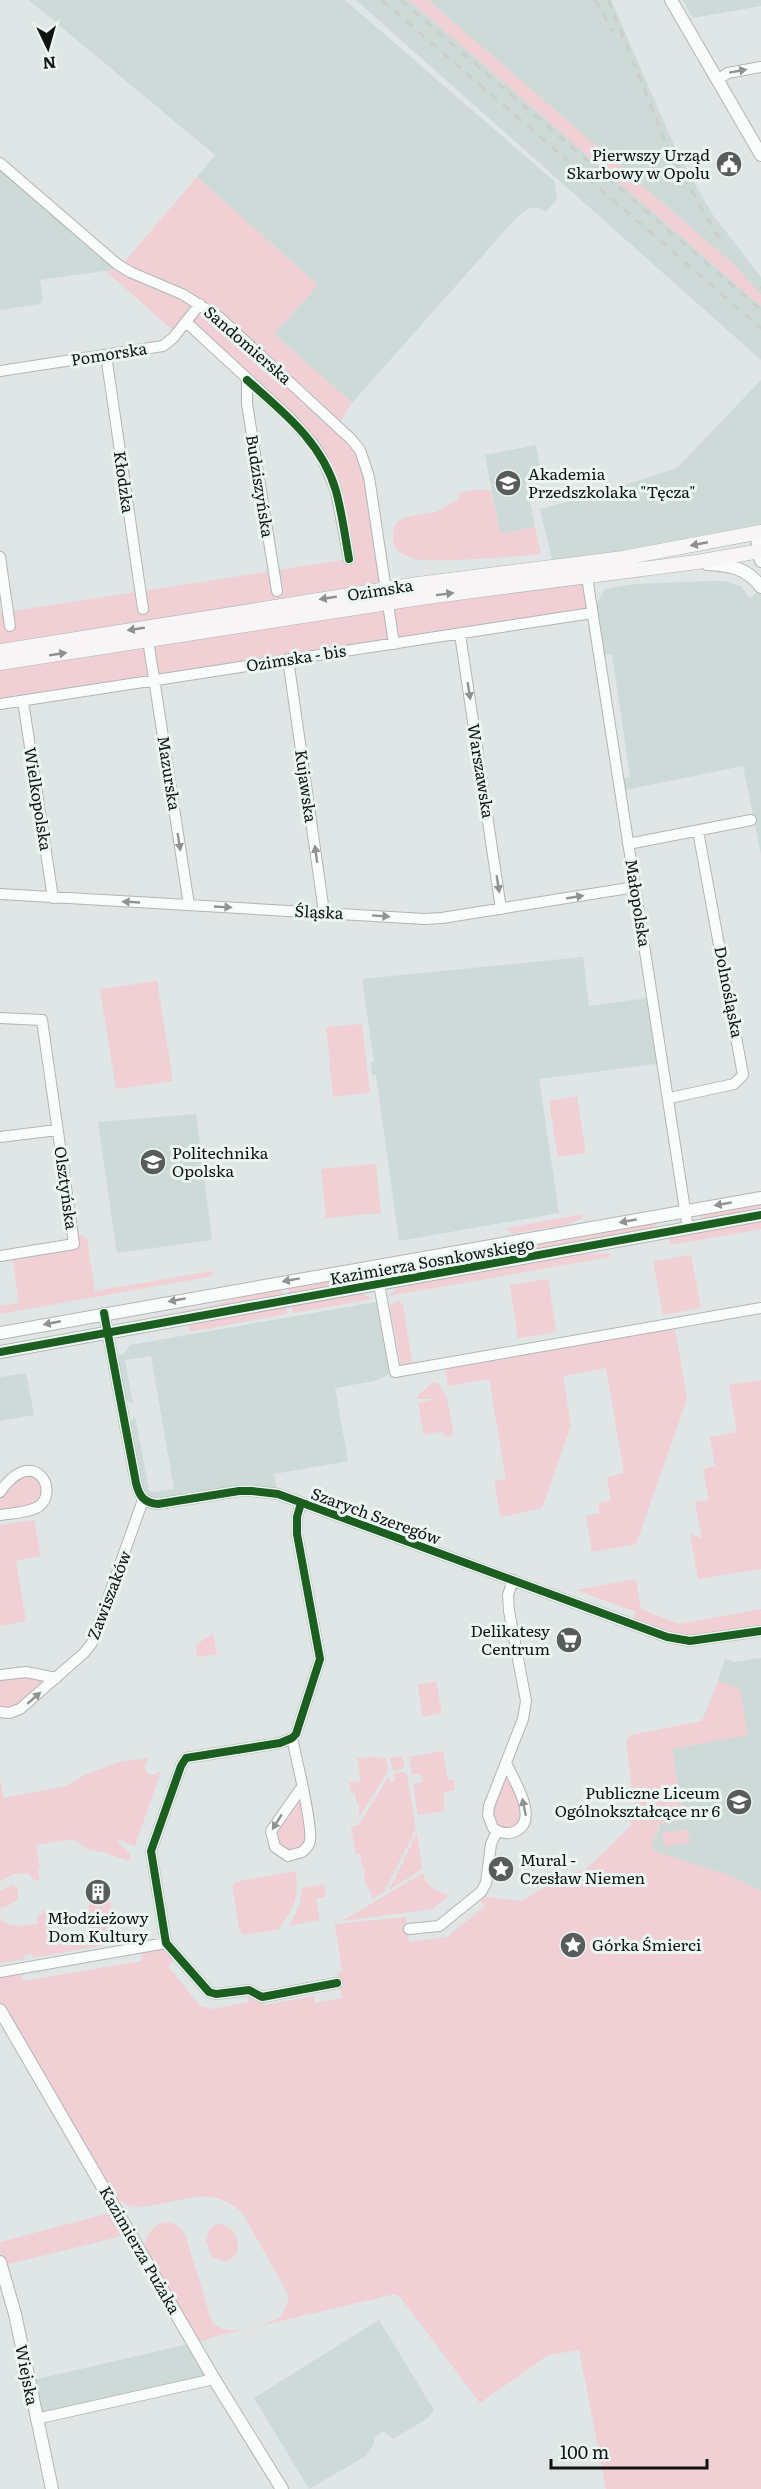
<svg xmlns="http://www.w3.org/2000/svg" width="761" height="2489" viewBox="0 0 761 2489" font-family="Literata,serif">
	<rect width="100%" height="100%" fill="#e0e5e5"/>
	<path fill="#cddad8" d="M 29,0 L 345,0 L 554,181 L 557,199 L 546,212 L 539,208 L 529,208 L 515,219 L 352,403 L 274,334 L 318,285 L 197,177 L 215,155 Z
		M 356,0 L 409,0 L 761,306 L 761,360 Z
		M 428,0 L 611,0 L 677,152 L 713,215 L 761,277 L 761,295 L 733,264 Z
		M 683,0 L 761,0 L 761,6 L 693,18 Z
		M 0,163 L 125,268 L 40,280 L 43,299 L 40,304 L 0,310 Z
		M 761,380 L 761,532 L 554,567 L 540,509 L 594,495 L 677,468 Z
		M 536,445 L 541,472 L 525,476 L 535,527 L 500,534 L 485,455 Z
		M 710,581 L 725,581 L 741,586 L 750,599 L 761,588 L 761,855 L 743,766 L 620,791 L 618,779 L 630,777 L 612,654 L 599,655 L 592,613 L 605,589 L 634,584 Z
		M 583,957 L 589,1006 L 654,997 L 664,1063 L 539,1079 L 559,1213 L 399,1241 L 376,1075 L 372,1075 L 371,1063 L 374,1062 L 362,979 Z
		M 196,1114 L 212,1240 L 117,1253 L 98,1122 Z
		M 382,1301 L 395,1372 L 374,1381 L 335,1388 L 348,1461 L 274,1474 L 278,1494 L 264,1491 L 158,1504 L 143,1500 L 126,1428 L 135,1416 L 149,1490 L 152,1492 L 174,1489 L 151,1356 L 125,1360 L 133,1404 L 120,1396 L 113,1356 L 124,1354 L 130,1345 Z
		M 26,1373 L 34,1415 L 0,1421 L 0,1377 Z
		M 761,1658 L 761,1891 L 725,1874 L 656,1852 L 652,1846 L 652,1841 L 659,1829 L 672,1749 L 747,1735 L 740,1689 L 718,1681 L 725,1659 L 734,1662 Z
		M 379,2320 L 434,2410 L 428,2418 L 393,2439 L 384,2431 L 374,2437 L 374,2444 L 366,2456 L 309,2489 L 254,2398 Z
		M 193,2343 L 214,2379 L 36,2419 L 29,2381 Z"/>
	<path fill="#f0d0d4" d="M 409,0 L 428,0 L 733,264 L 761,295 L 761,306 Z
		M 197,177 L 318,285 L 274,334 L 352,403 L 338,426 L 360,450 L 386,589 L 0,651 L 0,613 L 349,559 L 339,503 L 313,444 L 187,323 L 177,334 L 106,271 L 124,269 L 121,266 Z
		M 473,490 L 491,490 L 500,534 L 535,527 L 541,553 C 527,557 429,563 416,559 C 401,555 393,550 393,535 C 393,531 394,526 398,522 C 406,514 427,515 438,511 C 446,508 447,503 458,501 L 459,493 Z
		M 587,577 L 592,613 L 0,704 L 0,663 Z
		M 157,981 L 173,1081 L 116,1089 L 100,989 Z
		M 362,1024 L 370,1093 L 333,1097 L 326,1027 Z
		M 577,1096 L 586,1153 L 558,1157 L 549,1101 Z
		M 376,1164 L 381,1213 L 326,1218 L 321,1169 Z
		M 761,1203 L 761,1207 C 743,1212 715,1225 698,1216 Z
		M 584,1214 L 583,1218 L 565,1225 L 512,1234 L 506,1228 Z
		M 656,1221 L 657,1228 L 289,1294 L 287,1287 Z
		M 761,1221 L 761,1229 L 671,1245 L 669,1238 Z
		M 81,1235 L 87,1239 L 95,1291 L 212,1271 L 213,1276 L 0,1314 L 0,1306 L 19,1303 L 11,1249 L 66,1242 L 68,1237 Z
		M 610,1253 L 610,1257 L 389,1296 L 398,1286 L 573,1255 Z
		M 691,1255 L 701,1308 L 663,1315 L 653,1261 Z
		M 548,1279 L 556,1329 L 551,1333 L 518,1338 L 510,1285 Z
		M 282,1288 L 283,1295 L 114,1323 L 199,1308 Z
		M 361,1293 L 372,1299 L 293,1313 L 292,1306 Z
		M 399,1301 L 403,1305 L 412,1362 L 411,1365 L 401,1366 L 390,1307 L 391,1304 Z
		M 286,1306 L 287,1314 L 190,1332 L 189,1326 L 203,1321 Z
		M 674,1323 L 687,1399 L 636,1544 L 592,1552 L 586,1516 L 600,1513 L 598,1503 L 611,1500 L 607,1477 L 624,1473 L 606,1368 L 563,1376 L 571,1425 L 542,1508 L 501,1517 L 494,1481 L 506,1479 L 489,1379 L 448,1386 L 444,1364 Z
		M 761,1380 L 761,1569 L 698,1579 L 690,1534 L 702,1538 L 695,1502 L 709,1500 L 703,1469 L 715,1466 L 710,1437 L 737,1432 L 729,1385 Z
		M 434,1382 L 439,1384 L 447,1399 L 453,1431 L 451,1436 L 444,1437 L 443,1431 L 424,1435 L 418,1403 L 435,1399 L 417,1399 L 419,1394 Z
		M 18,1473 L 42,1478 L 43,1503 L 0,1515 L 0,1492 Z
		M 34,1520 L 41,1556 L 16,1561 L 26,1621 L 0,1626 L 0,1525 Z
		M 636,1579 L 641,1609 L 679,1624 L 761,1609 L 761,1631 L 690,1641 L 631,1625 L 636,1612 L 576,1590 Z
		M 213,1633 L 217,1654 L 197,1657 L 196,1645 Z
		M 0,1675 L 56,1678 L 27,1703 L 0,1712 Z
		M 436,1681 L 442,1713 L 423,1717 L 417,1685 Z
		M 718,1681 L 740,1689 L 748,1735 L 672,1749 L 684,1820 L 659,1824 C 658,1835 647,1842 656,1852 L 725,1874 L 761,1891 L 761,2489 L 606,2489 L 579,2350 L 548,2355 L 480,2403 L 411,2311 L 400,2297 L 395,2294 L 213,2337 L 197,2343 C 185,2323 172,2303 160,2283 C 155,2276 147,2267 145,2259 C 139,2232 166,2207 185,2234 L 212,2322 C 229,2339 261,2327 280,2317 L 289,2301 L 287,2292 L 243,2214 C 209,2180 177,2206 137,2207 L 128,2205 L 106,2193 L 0,2010 L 0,1972 L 20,1969 L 23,1981 L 142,1961 L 140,1948 L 166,1943 L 178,1957 L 168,1966 L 200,2006 L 213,2009 L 248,2002 L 246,1990 L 262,1997 L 264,2005 L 314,1996 L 315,2003 L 342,1998 L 337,1973 L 342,1971 L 335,1924 L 406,1917 L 409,1942 L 447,1937 L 485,1906 L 477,1896 L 522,1901 L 558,1878 L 586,1869 L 631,1826 L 629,1816 L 634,1806 L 626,1741 L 631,1735 L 702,1721 Z
		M 443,1751 L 448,1781 L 454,1780 L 455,1790 L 444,1792 L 444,1811 L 418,1815 L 413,1784 L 422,1782 L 421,1774 L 412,1775 L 409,1757 Z
		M 401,1756 L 405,1766 L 402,1769 L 393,1771 L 390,1758 Z
		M 367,1757 L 386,1758 L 388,1771 L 359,1818 L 359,1805 L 357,1805 L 355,1793 L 351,1793 L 349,1783 L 361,1781 L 357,1759 Z
		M 149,1758 L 144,1765 L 148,1774 L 153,1775 L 161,1771 L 135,1846 L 116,1839 L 130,1855 L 130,1861 L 103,1852 L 89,1850 L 73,1839 L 36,1845 L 40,1868 L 38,1869 L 40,1881 L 33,1879 L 28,1873 L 13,1874 L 0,1881 L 0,1780 L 4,1798 L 66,1786 L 85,1775 L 119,1762 Z
		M 506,1763 L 525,1805 L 515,1831 L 491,1824 L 489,1819 Z
		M 403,1772 L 407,1774 L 416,1829 L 384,1892 L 371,1900 L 372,1894 L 365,1883 L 364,1867 L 362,1867 L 360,1854 L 356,1855 L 351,1827 L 359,1825 L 389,1776 L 390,1782 L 393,1782 L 395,1779 L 393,1774 Z
		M 302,1787 L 307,1847 L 281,1853 L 273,1826 Z
		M 688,1829 L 690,1843 L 665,1847 L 662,1833 Z
		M 417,1833 L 422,1869 L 389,1890 Z
		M 295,1871 C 300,1899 294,1907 279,1929 L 244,1935 L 240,1932 L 232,1887 L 235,1882 Z
		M 423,1873 C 426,1887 436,1891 449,1895 L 433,1909 L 342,1921 Z
		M 324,1884 L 326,1897 L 316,1899 L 320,1920 L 289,1926 L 299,1907 L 302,1888 Z
		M 12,1885 L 17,1888 C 22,1901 11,1905 0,1908 L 0,1891 Z
		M 110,1900 L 116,1943 L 32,1958 L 32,1954 L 25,1955 L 24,1959 L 0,1963 L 0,1918 C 11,1930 23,1925 37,1924 L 37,1917 L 45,1911 L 47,1922 L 49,1922 L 51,1929 L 57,1928 L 59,1939 L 91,1933 L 85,1912 L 89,1910 L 89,1903 Z
		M 117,2211 L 130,2234 L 1,2266 L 0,2242 Z
		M 216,2224 C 233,2224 241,2238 237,2254 L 226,2262 L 212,2257 L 206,2241 L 209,2230 Z"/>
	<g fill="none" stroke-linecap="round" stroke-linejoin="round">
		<defs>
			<path id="minor" d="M 717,80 L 728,73 L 761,67
				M 0,163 L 117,264 L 130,272 L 182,294 L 219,317 L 351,439 L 360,450 L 369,477 L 394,644
				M 186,322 L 291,419 L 313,444 L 322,458 L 336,491 L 349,559
				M 106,355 L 143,609
				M 0,371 L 163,346 L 173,338 L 200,304
				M 247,380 L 247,404 L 277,591
				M 0,557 L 10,626
				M 587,577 L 688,1229
				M 460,634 L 501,909
				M 148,640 L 189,905
				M 288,659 L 324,912
				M 23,701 L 53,898
				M 0,704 L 592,613
				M 628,844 L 751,820
				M 0,894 L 425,919 L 442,918 L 635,887
				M 0,1018 L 42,1020 L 74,1244 L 0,1256
				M 670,1098 L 734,1084 L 743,1075 L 698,831
				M 0,1137 L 57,1130
				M 379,1284 L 395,1372 L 761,1308
				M 104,1313 L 136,1483 C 139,1496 144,1503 158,1504 L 239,1491 L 252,1491 L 278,1494 L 667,1637 L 690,1641 L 761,1631
				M 0,1492 C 34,1443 61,1492 38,1507 C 27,1513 12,1513 0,1515
				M 301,1503 L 297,1517 L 297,1534 L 320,1659 L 296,1734 L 292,1738 L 280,1743 L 186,1758 L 181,1766 L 151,1851 L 166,1943 L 209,1992 L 216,1994 L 249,1990 L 262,1997 L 337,1983
				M 0,1675 L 26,1672 L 56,1678
				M 0,1712 L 9,1713 L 20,1709 L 84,1653 L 92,1643 L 143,1500
				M 292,1738 C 296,1757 313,1826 310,1841 C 309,1846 306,1849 302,1852 L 288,1856 L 275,1847 L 271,1831 L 302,1787
				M 506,1763 C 513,1779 540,1819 516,1831 C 508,1835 500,1833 493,1828 L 488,1815 L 489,1806 L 523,1719 L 526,1701 L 509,1611 L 508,1595 L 513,1580
				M 409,1929 L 439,1926 L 481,1892 L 486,1883 L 491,1844 L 497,1831
				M 0,1972 L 166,1943
				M 36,2419 L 214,2379"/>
			<path id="tertiary" d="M 671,0 L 761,155
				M 756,533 L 761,561
				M 707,564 C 730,565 747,568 761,587
				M 0,1333 L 761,1198
				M 0,1352 L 761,1215
				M 0,2010 L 214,2379 L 282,2489
				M 0,2262 L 15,2314 L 52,2489"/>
			<path id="secondary" d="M 0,651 L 418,584 L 623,558 L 761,532
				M 0,663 L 420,598 L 697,562 L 761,551"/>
		</defs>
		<use href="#minor" stroke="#b1b6b5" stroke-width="12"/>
		<use href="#tertiary" stroke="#b1b6b5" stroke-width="14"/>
		<use href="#secondary" stroke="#b1b6b5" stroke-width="15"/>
		<use href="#minor" stroke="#fafbfb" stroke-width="10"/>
		<use href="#tertiary" stroke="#fafbfb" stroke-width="12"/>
		<use href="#secondary" stroke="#f7f5f6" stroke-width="14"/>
		<path stroke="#cccdcd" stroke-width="3" stroke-dasharray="8 8" stroke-linecap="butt" d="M 382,0 L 761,328
			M 401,0 L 761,310
			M 595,0 L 613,31
			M 608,0 L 670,153 L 720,240
			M 760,287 L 761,288"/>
		<defs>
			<path id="cycleway" d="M 247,380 C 283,412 322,442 336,491 C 342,513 345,536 349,559
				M 104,1313 L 136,1483 C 139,1496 144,1503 158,1504 L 239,1491 L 252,1491 L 278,1494 L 667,1637 L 690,1641 L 761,1631
				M 0,1352 L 761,1215
				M 301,1503 L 297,1517 L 297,1534 L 320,1659 L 296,1734 L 292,1738 L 280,1743 L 186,1758 L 181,1766 L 151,1851 L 166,1943 L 209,1992 L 216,1994 L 249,1990 L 262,1997 L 337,1983"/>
		</defs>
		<use href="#cycleway" stroke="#ebf6f3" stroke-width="11"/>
		<use href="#cycleway" stroke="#1b5e20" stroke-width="8"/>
	</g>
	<defs><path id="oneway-solid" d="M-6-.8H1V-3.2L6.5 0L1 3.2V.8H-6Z" transform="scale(1.5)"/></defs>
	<g fill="#909392">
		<use href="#oneway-solid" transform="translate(738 71) rotate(-10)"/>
		<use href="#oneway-solid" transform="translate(469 691) rotate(81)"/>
		<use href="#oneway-solid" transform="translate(179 842) rotate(81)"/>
		<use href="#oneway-solid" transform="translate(316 854) rotate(-98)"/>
		<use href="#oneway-solid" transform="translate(498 884) rotate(81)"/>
		<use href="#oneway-solid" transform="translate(575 897) rotate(-9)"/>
		<use href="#oneway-solid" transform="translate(131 902) rotate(-177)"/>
		<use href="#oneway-solid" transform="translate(223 907) rotate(3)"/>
		<use href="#oneway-solid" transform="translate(381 916) rotate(4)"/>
		<use href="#oneway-solid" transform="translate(723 1204) rotate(170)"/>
		<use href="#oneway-solid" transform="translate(628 1221) rotate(170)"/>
		<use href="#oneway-solid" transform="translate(291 1280) rotate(170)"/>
		<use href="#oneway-solid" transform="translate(177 1300) rotate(170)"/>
		<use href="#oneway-solid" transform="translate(52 1323) rotate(169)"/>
		<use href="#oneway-solid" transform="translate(34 1698) rotate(-41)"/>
		<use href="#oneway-solid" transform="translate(524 1807) rotate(-102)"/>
		<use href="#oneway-solid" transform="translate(277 1822) rotate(122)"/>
	</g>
	<g fill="#8f8f8f">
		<use href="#oneway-solid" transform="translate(699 544) rotate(169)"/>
		<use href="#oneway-solid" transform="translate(445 594) rotate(-7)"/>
		<use href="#oneway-solid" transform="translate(328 598) rotate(171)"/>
		<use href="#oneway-solid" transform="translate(136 629) rotate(171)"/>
		<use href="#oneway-solid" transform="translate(58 654) rotate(-9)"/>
	</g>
	<defs>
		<symbol id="civic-disc" viewBox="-11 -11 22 22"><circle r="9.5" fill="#585c5c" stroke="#ebf6f3"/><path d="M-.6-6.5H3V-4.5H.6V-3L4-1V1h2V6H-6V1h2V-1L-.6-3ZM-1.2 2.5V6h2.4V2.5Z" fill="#fff"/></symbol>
		<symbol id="school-disc" viewBox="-11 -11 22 22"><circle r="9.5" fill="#585c5c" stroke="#ebf6f3"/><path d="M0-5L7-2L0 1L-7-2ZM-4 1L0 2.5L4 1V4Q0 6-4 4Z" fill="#fff"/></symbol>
		<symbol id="university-disc" viewBox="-11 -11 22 22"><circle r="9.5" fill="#585c5c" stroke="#ebf6f3"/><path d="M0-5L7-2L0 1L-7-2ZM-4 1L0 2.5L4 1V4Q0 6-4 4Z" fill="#fff"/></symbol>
		<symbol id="supermarket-disc" viewBox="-11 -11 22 22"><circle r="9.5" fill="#585c5c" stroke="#ebf6f3"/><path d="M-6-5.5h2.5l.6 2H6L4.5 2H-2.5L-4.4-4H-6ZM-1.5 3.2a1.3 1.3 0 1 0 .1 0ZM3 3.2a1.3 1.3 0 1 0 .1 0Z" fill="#fff"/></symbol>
		<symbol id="sight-disc" viewBox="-11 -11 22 22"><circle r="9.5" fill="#585c5c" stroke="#ebf6f3"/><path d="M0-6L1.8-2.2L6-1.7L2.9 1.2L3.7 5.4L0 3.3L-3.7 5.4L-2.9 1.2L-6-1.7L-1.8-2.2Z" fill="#fff"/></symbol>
		<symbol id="building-disc" viewBox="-11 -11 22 22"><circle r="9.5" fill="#585c5c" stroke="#ebf6f3"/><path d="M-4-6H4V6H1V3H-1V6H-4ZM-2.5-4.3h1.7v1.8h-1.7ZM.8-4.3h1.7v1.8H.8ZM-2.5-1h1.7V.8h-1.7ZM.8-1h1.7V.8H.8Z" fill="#fff"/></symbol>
	</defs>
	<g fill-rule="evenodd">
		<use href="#civic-disc" x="714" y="149" width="30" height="30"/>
		<use href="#school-disc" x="493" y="468" width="30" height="30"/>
		<use href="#university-disc" x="138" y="1147" width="30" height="30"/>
		<use href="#supermarket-disc" x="554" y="1625" width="30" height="30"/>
		<use href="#school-disc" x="724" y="1787" width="30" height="30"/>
		<use href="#sight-disc" x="486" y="1854" width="30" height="30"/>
		<use href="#building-disc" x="83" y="1877" width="30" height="30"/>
		<use href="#sight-disc" x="558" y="1930" width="30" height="30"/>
	</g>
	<g text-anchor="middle" stroke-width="6" stroke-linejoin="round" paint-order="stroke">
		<g font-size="16" fill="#0f1312" stroke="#ebf6f3" text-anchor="start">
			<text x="710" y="161" text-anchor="end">Pierwszy Urząd<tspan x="710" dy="18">Skarbowy w Opolu</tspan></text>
			<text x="528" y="480">Akademia<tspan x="528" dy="18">Przedszkolaka "Tęcza"</tspan></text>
			<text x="172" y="1159">Politechnika<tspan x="172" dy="18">Opolska</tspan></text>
			<text x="550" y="1637" text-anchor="end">Delikatesy<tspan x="550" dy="18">Centrum</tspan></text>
			<text x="720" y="1799" text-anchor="end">Publiczne Liceum<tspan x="720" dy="18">Ogólnokształcące nr 6</tspan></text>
			<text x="520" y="1866">Mural -<tspan x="520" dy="18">Czesław Niemen</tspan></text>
			<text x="98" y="1924" text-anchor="middle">Młodzieżowy<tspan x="98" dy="18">Dom Kultury</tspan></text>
			<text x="592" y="1951">Górka Śmierci</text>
		</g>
		<g font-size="16" fill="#0f1312" stroke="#ebf6f3">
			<text transform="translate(248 345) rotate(41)" y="6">Sandomierska</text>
			<text transform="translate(109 354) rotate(-9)" y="6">Pomorska</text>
			<text transform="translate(124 482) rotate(82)" y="6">Kłodzka</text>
			<text transform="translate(260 486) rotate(81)" y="6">Budziszyńska</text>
			<text transform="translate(380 590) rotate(-9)" y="6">Ozimska</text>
			<text transform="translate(296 658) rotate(-9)" y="6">Ozimska - bis</text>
			<text transform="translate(481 771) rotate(81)" y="6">Warszawska</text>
			<text transform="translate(169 773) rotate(81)" y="6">Mazurska</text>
			<text transform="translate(306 786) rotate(82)" y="6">Kujawska</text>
			<text transform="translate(38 799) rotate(81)" y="6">Wielkopolska</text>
			<text transform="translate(638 903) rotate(81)" y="6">Małopolska</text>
			<text transform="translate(319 912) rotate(3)" y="6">Śląska</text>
			<text transform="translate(729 992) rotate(79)" y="6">Dolnośląska</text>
			<text transform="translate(66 1188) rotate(82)" y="6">Olsztyńska</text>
			<text transform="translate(432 1261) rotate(-10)" y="6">Kazimierza Sosnkowskiego</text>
			<text transform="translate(376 1516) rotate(20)" y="6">Szarych Szeregów</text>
			<text transform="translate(109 1595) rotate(-69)" y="6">Zawiszaków</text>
			<text transform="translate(140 2250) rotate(60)" y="6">Kazimierza Pużaka</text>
			<text transform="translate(27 2375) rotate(79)" y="6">Wiejska</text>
		</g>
	</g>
	<g transform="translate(48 48) rotate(175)" stroke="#ebf6f3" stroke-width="4.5" paint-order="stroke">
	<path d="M0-4.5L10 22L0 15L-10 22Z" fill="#0f1312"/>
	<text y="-9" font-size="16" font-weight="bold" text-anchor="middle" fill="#0f1312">N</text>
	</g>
	<path d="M551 2459v9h156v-9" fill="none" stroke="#0f1312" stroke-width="3"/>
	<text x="560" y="2459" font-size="18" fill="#0f1312" stroke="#ebf6f3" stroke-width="4.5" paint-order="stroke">100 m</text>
</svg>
